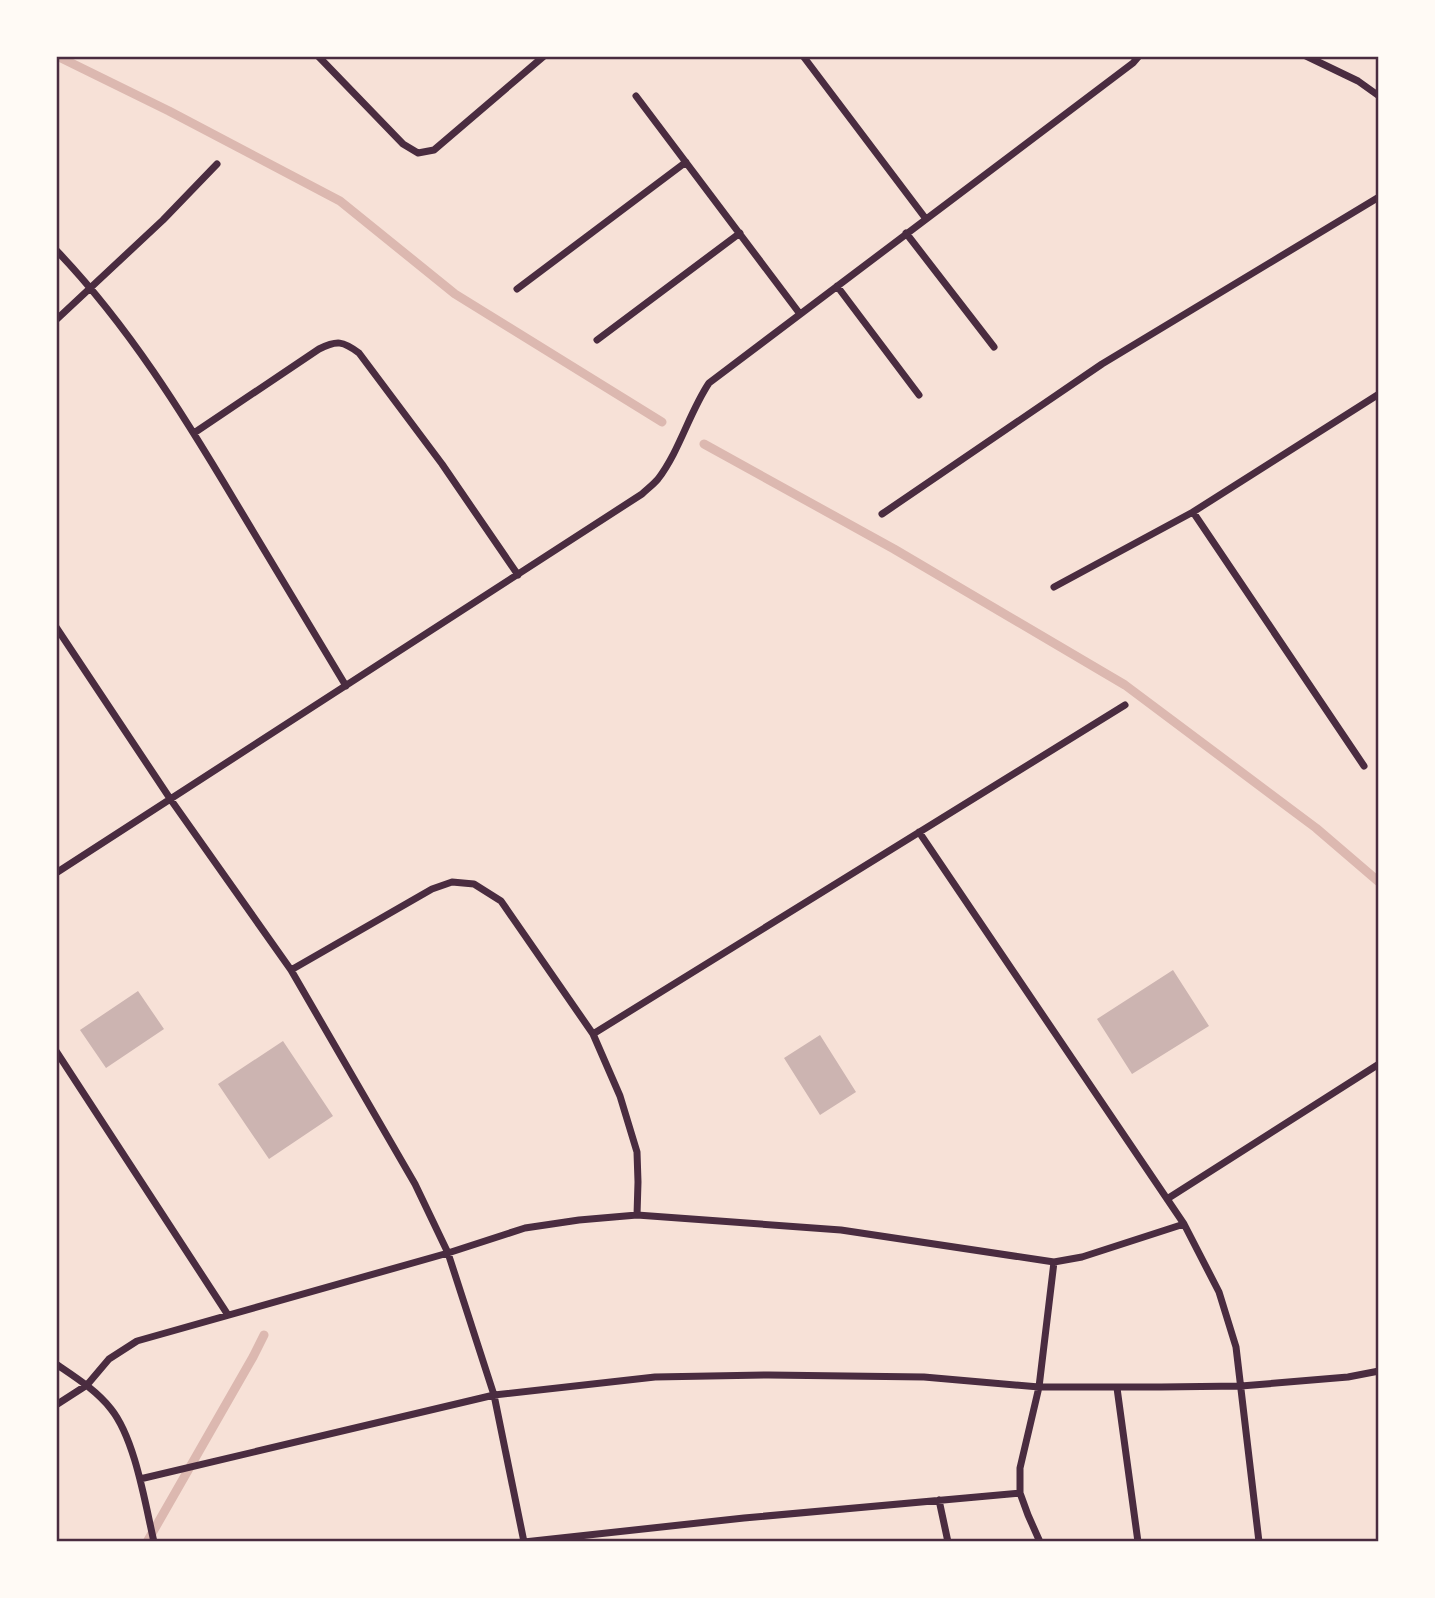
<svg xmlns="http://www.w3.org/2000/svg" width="1435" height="1598" viewBox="0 0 1435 1598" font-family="Quicksand,sans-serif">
	<rect width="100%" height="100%" fill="#f7e1d7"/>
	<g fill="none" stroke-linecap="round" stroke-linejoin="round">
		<path stroke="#dcb8b0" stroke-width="9" d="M 57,56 L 169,111 L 340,201 L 455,294 L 662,422
			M 704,444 L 894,549 L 1125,685 L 1316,828 L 1379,882
			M 147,1542 L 253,1357 L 264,1335"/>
	</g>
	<path fill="#ccb4b1" d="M 1173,970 L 1209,1026 L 1132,1074 L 1097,1019 Z
		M 138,991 L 164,1029 L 106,1068 L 80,1030 Z
		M 820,1035 L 856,1092 L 820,1115 L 784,1058 Z
		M 283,1041 L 333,1116 L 269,1159 L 218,1084 Z"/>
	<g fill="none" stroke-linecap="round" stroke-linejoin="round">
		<path stroke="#4a2c40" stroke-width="7" d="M 318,56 L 403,144 L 418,153 L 434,150 L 544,56
			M 803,56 L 926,219
			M 1306,56 L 1358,81 L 1379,96
			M 636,96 L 800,314
			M 906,233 L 994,347
			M 56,250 C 128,325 183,414 236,503 C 272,564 309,625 346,686
			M 837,286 L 919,395
			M 517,289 L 686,162
			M 56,320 L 163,220 L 217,164
			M 597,340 L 740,233
			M 194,433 L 319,349 C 337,340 343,341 359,353 L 442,464 L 518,575
			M 1193,512 L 1364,766
			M 882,514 L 1102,364 L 1379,197
			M 1054,587 L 1193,512 L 1379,394
			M 56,627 L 171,800 L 291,970 L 415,1184 L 448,1253 L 525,1228 L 579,1220 L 637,1215 L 841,1230 L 1054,1262 L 1082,1257 L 1184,1224
			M 919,832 L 1184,1224 L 1219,1292 L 1236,1347 L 1259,1542
			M 56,873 L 642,494 C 647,489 653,485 658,479 C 680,450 689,413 709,383 L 1133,63 L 1139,56
			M 291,970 L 432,889 L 452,882 L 474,884 L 501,901 L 593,1034 L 620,1096 L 637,1152 L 638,1182 L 637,1215
			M 593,1034 L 1125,705
			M 56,1051 L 228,1315
			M 1167,1199 L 1379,1064
			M 56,1364 C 75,1377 96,1390 111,1409 C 135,1439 145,1503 154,1542
			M 1117,1388 L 1138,1542
			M 56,1405 L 87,1385 L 109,1359 L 137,1341 L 448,1253 L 494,1395 L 655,1377 L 769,1375 L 924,1377 L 1039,1387 L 1161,1387 L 1241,1386 L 1348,1377 L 1379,1371
			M 140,1479 L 494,1395 L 524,1542 L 522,1542
			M 939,1500 L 948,1542
			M 524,1542 L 744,1518 L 1020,1493
			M 1040,1542 L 1028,1515 L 1020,1493 L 1020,1468 L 1039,1387 L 1054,1262"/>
	</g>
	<rect width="1435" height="1598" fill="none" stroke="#fffaf5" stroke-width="116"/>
	<rect x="58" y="58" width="1319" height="1482" fill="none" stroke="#4a2c40" stroke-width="2.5"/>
</svg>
